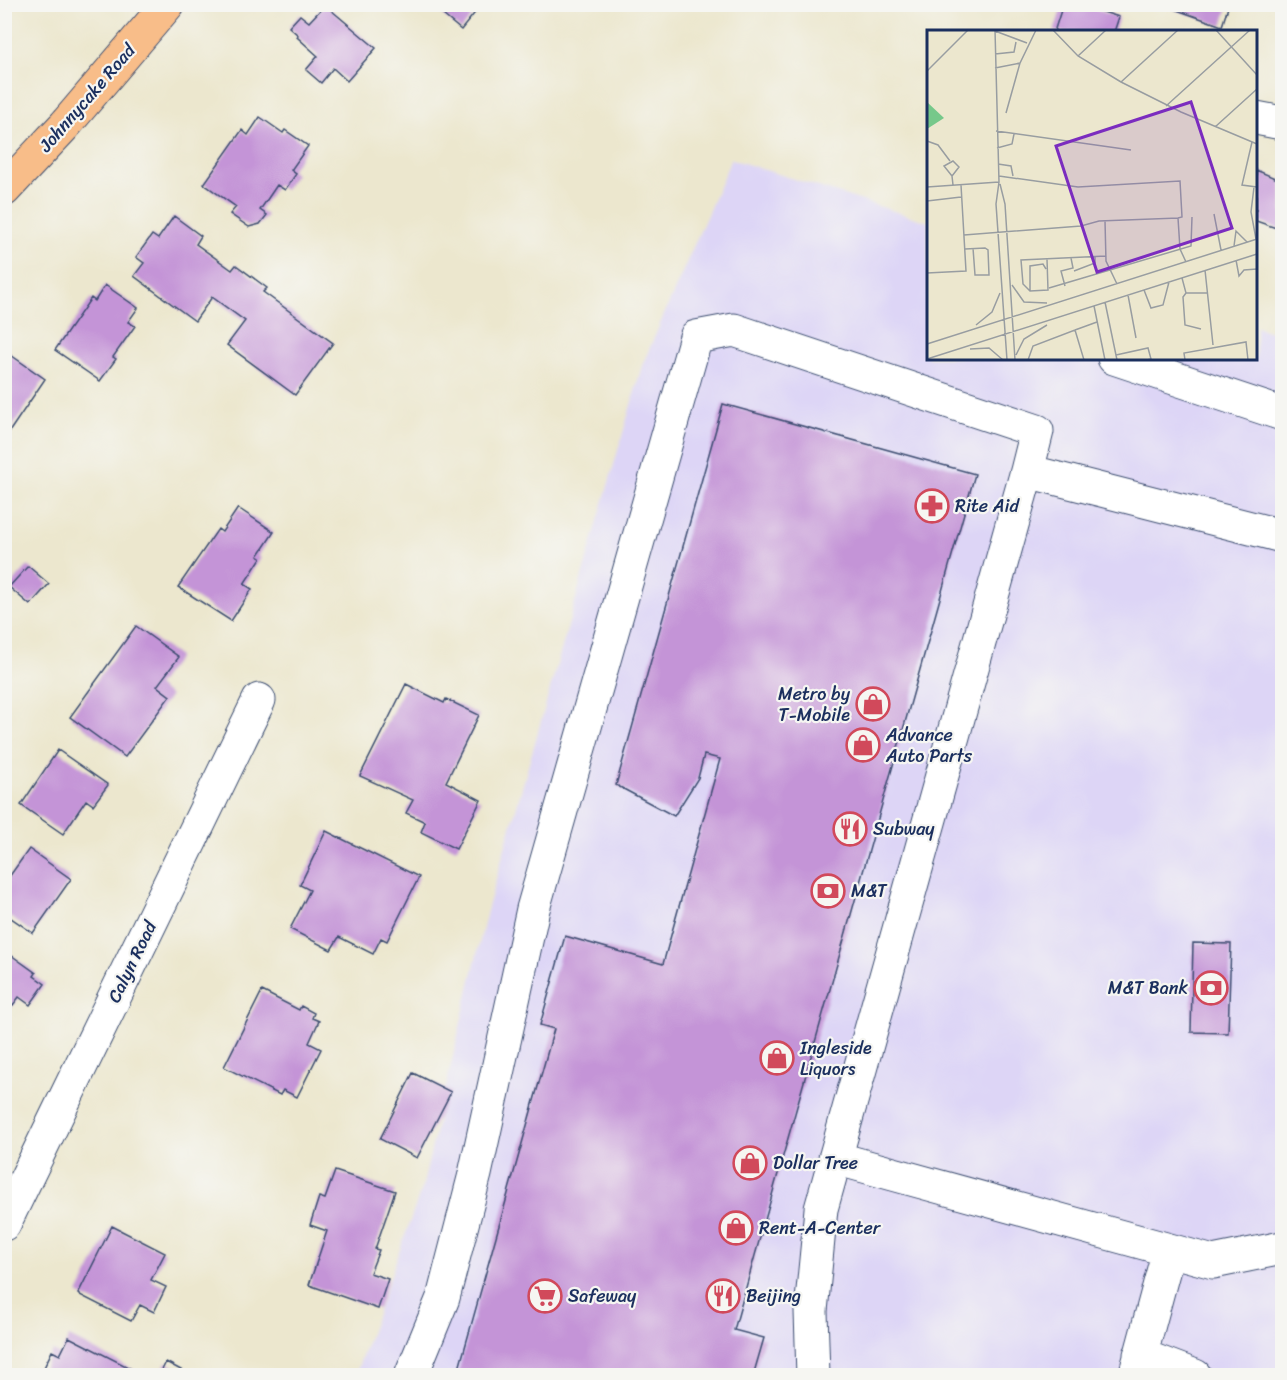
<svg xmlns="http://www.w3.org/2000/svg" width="1287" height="1380" viewBox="0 0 1287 1380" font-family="Sriracha,sans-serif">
	<rect width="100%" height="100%" fill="#f6f6f2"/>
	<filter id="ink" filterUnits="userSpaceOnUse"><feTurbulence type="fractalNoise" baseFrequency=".0167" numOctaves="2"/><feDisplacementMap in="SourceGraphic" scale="12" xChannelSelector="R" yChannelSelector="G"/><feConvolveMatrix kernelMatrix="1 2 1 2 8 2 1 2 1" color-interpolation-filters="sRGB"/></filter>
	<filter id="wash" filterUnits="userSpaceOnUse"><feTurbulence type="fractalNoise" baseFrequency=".008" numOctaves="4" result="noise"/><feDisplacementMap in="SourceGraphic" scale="24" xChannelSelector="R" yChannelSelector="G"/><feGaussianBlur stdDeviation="1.35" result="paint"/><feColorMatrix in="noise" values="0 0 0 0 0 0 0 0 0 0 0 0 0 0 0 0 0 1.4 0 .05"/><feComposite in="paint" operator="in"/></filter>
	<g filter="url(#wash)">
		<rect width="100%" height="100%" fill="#ece7ce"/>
		<path fill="#ddd5f6" d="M 731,159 L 928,222 L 928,358 L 1256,358 L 1256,327 L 1282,336 L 1282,1375 L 355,1376 L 423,1185 L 487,911 L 642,366 Z"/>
		<g id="blocks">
			<path fill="#c494d7" d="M 430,4 L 482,4 L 461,30 Z
				M 1063,4 L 1078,4 L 1119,17 L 1114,32 L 1054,32 Z
				M 1160,4 L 1229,4 L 1222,26 Z
				M 325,5 L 376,48 L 347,81 L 333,68 L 321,83 L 306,70 L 318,56 L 297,37 L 298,35 L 289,27 L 300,15 L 309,22 Z
				M 260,117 L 283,133 L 285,130 L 308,146 L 291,170 L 296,174 L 285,190 L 277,185 L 260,210 L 267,215 L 260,224 L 249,227 L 230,214 L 236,207 L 204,184 L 242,130 L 248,135 Z
				M 1256,170 L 1282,181 L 1282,230 L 1256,221 Z
				M 174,216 L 201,236 L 196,244 L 232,270 L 236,265 L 267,288 L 263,292 L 333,343 L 295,395 L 227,345 L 245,321 L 212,297 L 195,321 L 134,276 L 144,263 L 136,257 L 152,235 L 158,239 Z
				M 105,285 L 138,308 L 128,322 L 135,326 L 113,357 L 116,359 L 100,381 L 55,350 L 91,298 L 95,301 Z
				M 5,351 L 45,379 L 5,438 Z
				M 723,404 L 975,474 L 734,1330 L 764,1338 L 753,1376 L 457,1376 L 554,1029 L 540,1025 L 565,936 L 663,964 L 720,759 L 704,755 L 698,778 L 674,816 L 616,785 Z
				M 238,508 L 274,532 L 258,556 L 261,558 L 244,584 L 252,589 L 231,621 L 178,587 L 218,529 L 222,532 Z
				M 28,566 L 49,584 L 30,605 L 9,587 Z
				M 136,626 L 179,657 L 157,686 L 170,696 L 125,757 L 70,717 Z
				M 406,684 L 444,703 L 446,699 L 479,715 L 446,782 L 481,800 L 456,849 L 421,832 L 425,822 L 406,813 L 413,800 L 360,776 Z
				M 58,750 L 108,785 L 93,805 L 86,800 L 63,834 L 21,805 Z
				M 326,831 L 419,877 L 387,941 L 381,938 L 373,954 L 339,937 L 331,950 L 290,929 L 310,890 L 300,885 Z
				M 29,849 L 71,879 L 33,933 L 4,913 L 4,884 Z
				M 1193,943 L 1231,944 L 1228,1033 L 1191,1032 Z
				M 4,950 L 36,973 L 34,976 L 45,984 L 30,1005 L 19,997 L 4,1017 Z
				M 262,991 L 299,1010 L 301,1006 L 314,1013 L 312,1018 L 319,1021 L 309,1043 L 321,1049 L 297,1097 L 283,1090 L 280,1095 L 224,1067 Z
				M 413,1073 L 451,1092 L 417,1158 L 380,1139 Z
				M 335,1171 L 395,1191 L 375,1249 L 379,1250 L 370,1273 L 388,1279 L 378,1309 L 309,1285 L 327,1231 L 310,1225 L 319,1197 L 325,1199 Z
				M 112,1226 L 165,1253 L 151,1280 L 166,1287 L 154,1312 L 140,1305 L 131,1321 L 78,1294 Z
				M 69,1337 L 132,1369 L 129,1376 L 40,1376 L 52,1351 L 60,1355 Z
				M 166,1362 L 192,1376 L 159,1376 Z"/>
		</g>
	</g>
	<g filter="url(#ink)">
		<use href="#blocks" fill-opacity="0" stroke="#3a4b6f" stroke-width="1.5"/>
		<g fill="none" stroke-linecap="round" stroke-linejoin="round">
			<defs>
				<path id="minor" d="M 1256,118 L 1282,123
					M 1114,358 L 1282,414
					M 835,1158 L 1213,1262 L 1282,1248
					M 4,1224 L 259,700
					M 1140,1355 L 1195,1376
					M 411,1376 L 443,1298 L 475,1174 L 533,909 L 696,337 L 734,330 L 1037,431 L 1027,471
					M 813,1376 L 811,1311 L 821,1209 L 1027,471 L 1282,536
					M 1135,1376 L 1169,1250"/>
				<path id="major" d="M 4,190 L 65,125 L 168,4"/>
			</defs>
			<use href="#minor" stroke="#3a4b6f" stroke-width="35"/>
			<use href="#major" stroke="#3a4b6f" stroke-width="35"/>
			<use href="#minor" stroke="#fff" stroke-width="33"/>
			<use href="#major" stroke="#f8bd89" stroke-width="33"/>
		</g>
	</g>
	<defs>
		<symbol id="pharmacy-ring" viewBox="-11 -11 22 22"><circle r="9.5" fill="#f6f6f2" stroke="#d1495b" stroke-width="1.5"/><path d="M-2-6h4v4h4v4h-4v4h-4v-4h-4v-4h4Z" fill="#d1495b"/></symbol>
		<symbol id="shop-ring" viewBox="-11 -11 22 22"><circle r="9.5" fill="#f6f6f2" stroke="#d1495b" stroke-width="1.5"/><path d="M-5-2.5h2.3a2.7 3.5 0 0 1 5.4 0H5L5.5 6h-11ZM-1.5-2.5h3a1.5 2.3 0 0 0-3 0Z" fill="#d1495b"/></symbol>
		<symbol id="restaurant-ring" viewBox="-11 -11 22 22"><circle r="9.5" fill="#f6f6f2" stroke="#d1495b" stroke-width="1.5"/><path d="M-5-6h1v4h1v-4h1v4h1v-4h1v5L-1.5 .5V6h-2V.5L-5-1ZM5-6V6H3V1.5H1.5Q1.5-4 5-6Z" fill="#d1495b"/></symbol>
		<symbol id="bank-ring" viewBox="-11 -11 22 22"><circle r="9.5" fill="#f6f6f2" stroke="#d1495b" stroke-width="1.5"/><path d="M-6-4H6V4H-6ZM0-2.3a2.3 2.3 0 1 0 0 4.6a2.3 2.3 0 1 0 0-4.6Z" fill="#d1495b"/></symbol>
		<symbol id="supermarket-ring" viewBox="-11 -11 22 22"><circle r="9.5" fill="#f6f6f2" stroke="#d1495b" stroke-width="1.5"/><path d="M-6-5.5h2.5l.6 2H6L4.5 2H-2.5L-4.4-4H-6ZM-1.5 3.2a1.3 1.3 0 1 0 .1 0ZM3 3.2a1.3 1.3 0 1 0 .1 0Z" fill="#d1495b"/></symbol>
	</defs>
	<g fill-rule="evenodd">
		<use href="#pharmacy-ring" x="913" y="487" width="38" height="38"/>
		<use href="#shop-ring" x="854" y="685" width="38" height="38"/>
		<use href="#shop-ring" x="844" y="726" width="38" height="38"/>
		<use href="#restaurant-ring" x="831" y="810" width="38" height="38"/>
		<use href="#bank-ring" x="809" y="872" width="38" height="38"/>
		<use href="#bank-ring" x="1192" y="969" width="38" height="38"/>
		<use href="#shop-ring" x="758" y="1039" width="38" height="38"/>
		<use href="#shop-ring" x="731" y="1144" width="38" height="38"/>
		<use href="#shop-ring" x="717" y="1209" width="38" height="38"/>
		<use href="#supermarket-ring" x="526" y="1277" width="38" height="38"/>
		<use href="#restaurant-ring" x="704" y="1277" width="38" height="38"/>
	</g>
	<g text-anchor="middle" stroke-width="4.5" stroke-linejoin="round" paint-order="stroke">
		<g font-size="18" fill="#1b2f5e" stroke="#f6f6f2">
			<text transform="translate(87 98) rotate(-49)" y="6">Johnnycake Road</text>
			<text transform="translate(132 962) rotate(-64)" y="6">Calyn Road</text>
		</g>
		<g font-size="18" fill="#1b2f5e" stroke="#f6f6f2" text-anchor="start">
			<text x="955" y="512">Rite Aid</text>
			<text x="850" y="700" text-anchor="end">Metro by<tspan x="850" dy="21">T-Mobile</tspan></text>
			<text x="886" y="741">Advance<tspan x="886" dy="21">Auto Parts</tspan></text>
			<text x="873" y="835">Subway</text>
			<text x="851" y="897">M&amp;T</text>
			<text x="1188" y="994" text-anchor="end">M&amp;T Bank</text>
			<text x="800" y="1054">Ingleside<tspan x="800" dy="21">Liquors</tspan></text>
			<text x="773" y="1169">Dollar Tree</text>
			<text x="759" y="1234">Rent-A-Center</text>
			<text x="568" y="1302">Safeway</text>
			<text x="746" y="1302">Beijing</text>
		</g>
	</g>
	<g transform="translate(927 30)">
		<rect width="330" height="330" fill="#ece7ce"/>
		<path d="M 0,72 L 17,88 L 0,99 Z" fill="#76c88a"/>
		<path fill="none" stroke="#989da1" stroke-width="1.5" d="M 68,0 L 72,152 L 69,174 L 80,330M 126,0 L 151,26 L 194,52 L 254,82 L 330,114M 289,0 L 330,45M 68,1 L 100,13M 68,24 L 87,22 L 89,12M 151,26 L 179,0M 68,38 L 93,33 L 109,0M 0,41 L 41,0M 194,52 L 251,0M 239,76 L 323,0M 79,83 L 93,33M 288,97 L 330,59M 69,101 L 204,120M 0,111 L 11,115 L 23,131M 325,112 L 315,155 L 330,157M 70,118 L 85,114 L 87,104M 71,134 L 84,136 L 86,146M 25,146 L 17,136 L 26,131 L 32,137 L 25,146 L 26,155M 72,146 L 151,157 L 253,151 L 255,187 L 251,188M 73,154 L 78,174 L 88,330M 0,157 L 72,152M 327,157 L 324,182 L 329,209M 0,171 L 34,167M 287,184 L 294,220M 178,191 L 179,231 L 190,254M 37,205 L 154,196 L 172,191 L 251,188 L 253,219 L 259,232M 307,216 L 309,201 L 320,212M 38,219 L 58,218 L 61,220 L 62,245 L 48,245 L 46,218M 120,229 L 121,260 L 103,261 L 96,254 L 94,230 L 179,226M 309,230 L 312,246 L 317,240 L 330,239M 278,240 L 286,315M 147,241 L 168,233 L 168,227M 0,243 L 39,241 L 34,155M 255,248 L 259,263 L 256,267 L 258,295 L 274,299M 85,255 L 97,272 L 120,273M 138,256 L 134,241 L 146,238 L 144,228M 122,258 L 264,216 L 265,187M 217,260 L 224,278 L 236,275 L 242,252M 103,261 L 103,236 L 116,234 L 119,239M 259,263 L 280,263M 201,265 L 209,308M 178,272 L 190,330M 167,276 L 178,330M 49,295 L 65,282 L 73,263M 148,300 L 170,292M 0,314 L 330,209M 43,319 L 62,318 L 76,330M 89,325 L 97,309 L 120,295M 189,325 L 221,318 L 224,329 L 220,330M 0,329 L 330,224M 101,330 L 106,316 L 148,300 L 157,330M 258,330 L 257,323 L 319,312 L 321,330"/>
		<path fill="#7b2cbf" fill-opacity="0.15" stroke="#7b2cbf" stroke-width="3" d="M 264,72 L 305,198 L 170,242 L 129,116 Z"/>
		<rect width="330" height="330" fill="none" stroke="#1b2f5e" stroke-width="3"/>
	</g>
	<rect width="1287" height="1380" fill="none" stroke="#f6f6f2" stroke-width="24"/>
</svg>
